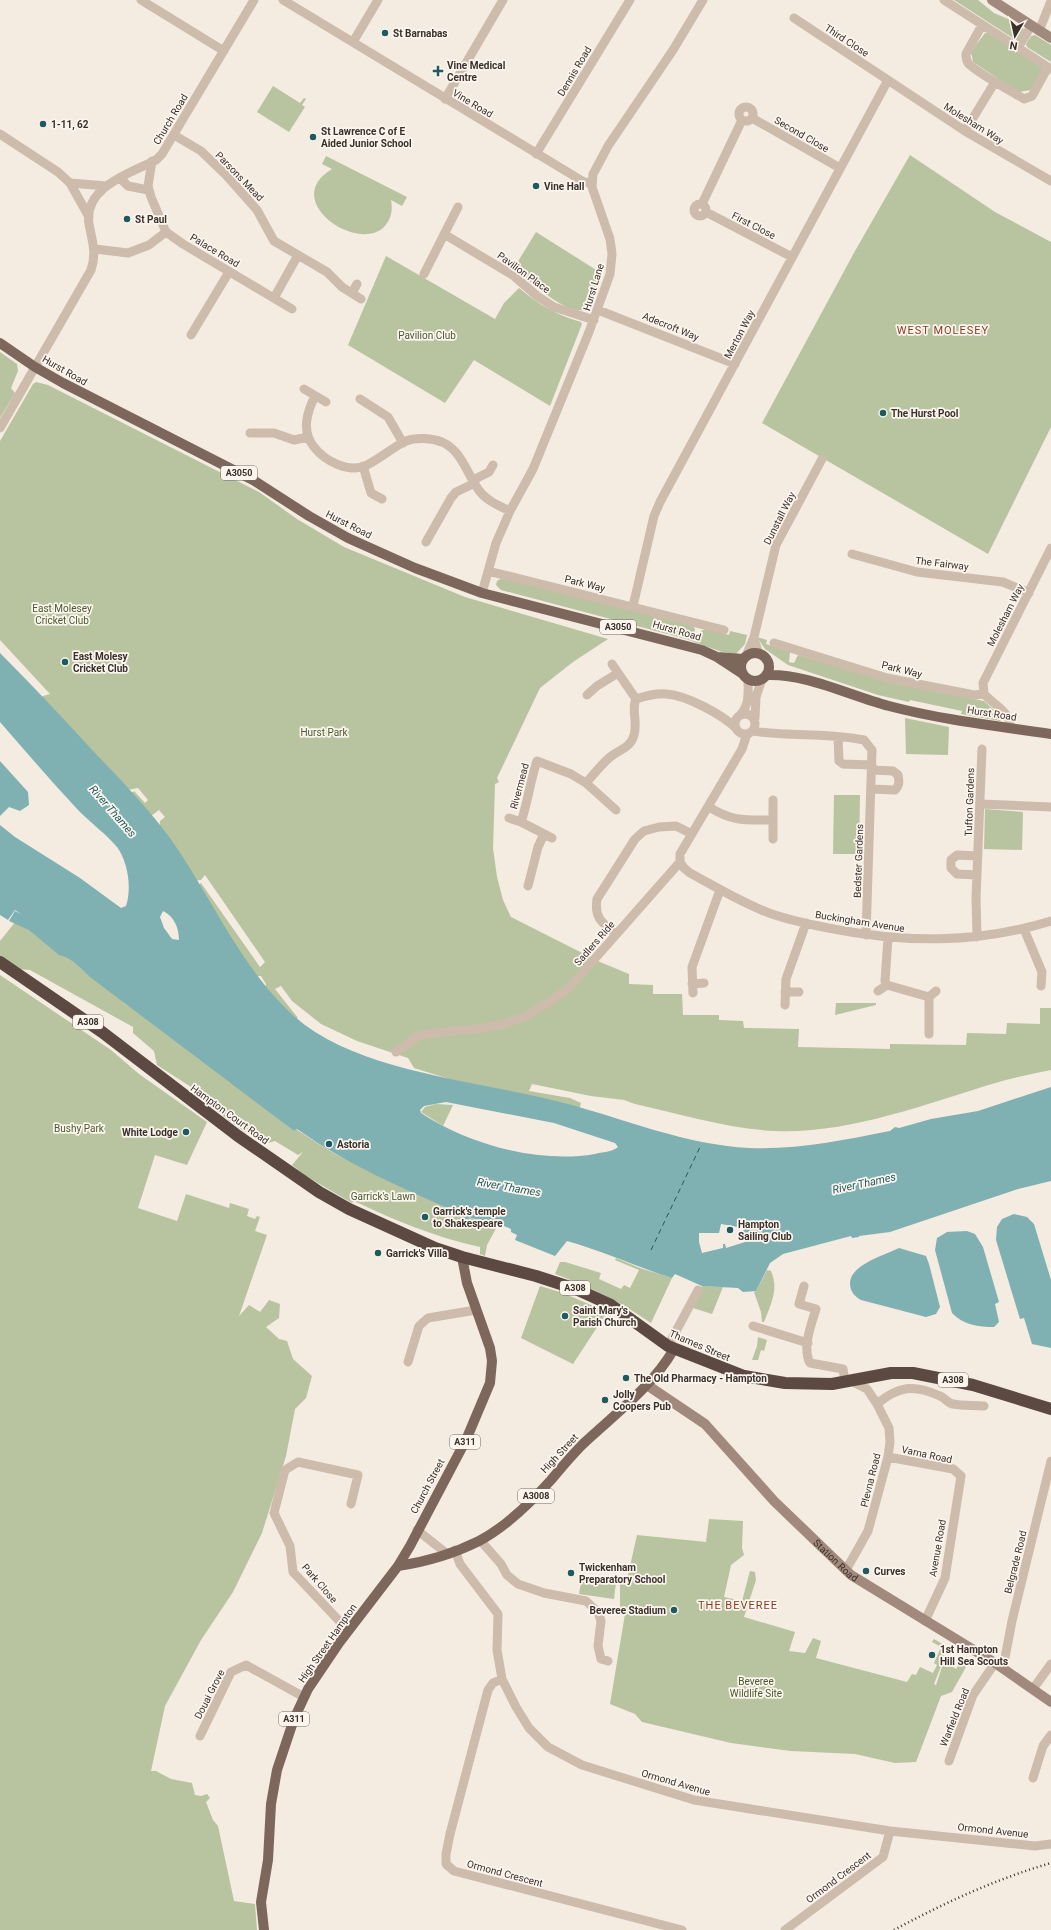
<svg xmlns="http://www.w3.org/2000/svg" width="1051" height="1930" viewBox="0 0 1051 1930" font-family="Roboto,sans-serif">
	<rect width="100%" height="100%" fill="#f4ebe1"/>
	<path fill="#b8c4a0" d="M 954,0 L 978,0 L 994,13 L 1013,21 L 1024,29 L 1019,40 L 1016,40 Z
		M 985,33 L 988,33 L 1042,67 L 1043,70 L 1032,90 L 1018,92 L 973,62 L 971,52 Z
		M 1035,35 L 1051,45 L 1051,62 L 1027,47 L 1026,44 L 1031,36 Z
		M 273,86 L 300,103 L 304,98 L 306,99 L 302,105 L 305,107 L 289,132 L 257,112 Z
		M 910,155 L 995,212 L 1051,242 L 1051,427 L 988,554 L 762,423 L 855,251 Z
		M 326,156 L 407,197 L 402,206 L 391,200 C 393,211 391,220 383,228 C 355,252 280,200 332,169 L 322,164 Z
		M 536,232 L 601,273 L 585,310 C 564,314 530,281 514,268 Z
		M 386,256 L 495,319 L 504,303 L 519,288 C 539,305 557,315 581,322 L 582,324 L 550,406 L 474,360 L 445,403 L 348,345 Z
		M 0,352 L 17,364 L 18,371 L 11,388 L 15,393 L 0,418 Z
		M 36,382 L 48,385 L 259,492 L 297,519 L 344,547 L 465,597 L 608,639 L 573,662 L 540,688 L 497,778 L 499,782 L 495,784 L 493,848 L 497,877 L 503,900 L 511,917 L 600,962 L 629,974 L 629,984 L 653,985 L 653,994 L 682,994 L 683,1015 L 719,1015 L 719,1020 L 743,1021 L 744,1028 L 799,1029 L 798,1047 L 890,1049 L 890,1044 L 966,1045 L 967,1033 L 1006,1034 L 1007,1023 L 1040,1024 L 1040,1008 L 1051,1008 L 1051,1070 C 1032,1074 1011,1078 992,1084 C 923,1105 848,1134 775,1131 C 728,1129 681,1114 635,1104 L 624,1100 L 591,1096 L 532,1084 L 529,1091 L 570,1098 L 581,1103 L 579,1110 L 462,1083 L 414,1068 L 408,1058 L 357,1041 L 321,1024 L 292,1001 L 281,986 L 275,989 L 298,1018 L 292,1022 L 264,993 L 266,984 L 261,976 L 245,976 L 196,887 L 201,883 L 260,967 L 265,962 L 205,875 L 201,880 L 189,881 L 159,834 L 160,821 L 165,817 L 159,810 L 147,819 L 128,796 L 134,791 L 145,803 L 148,800 L 138,788 L 127,790 L 40,697 L 50,694 L 0,640 L 0,441 L 33,384 Z
		M 502,578 L 693,626 L 695,629 L 693,637 L 699,638 L 701,631 L 706,629 L 729,635 L 730,631 L 747,635 L 745,644 L 736,654 L 722,652 L 686,639 L 501,590 L 496,585 L 497,581 Z
		M 757,637 L 767,640 L 766,644 L 790,652 L 789,662 L 794,663 L 798,655 L 893,683 L 984,701 L 1003,718 L 1000,721 L 961,714 L 962,711 L 910,700 L 909,702 L 878,695 L 788,665 L 765,649 Z
		M 905,718 L 949,727 L 948,755 L 906,754 Z
		M 834,795 L 860,795 L 859,854 L 833,854 Z
		M 985,809 L 1023,812 L 1022,850 L 984,849 Z
		M 16,921 L 124,994 L 124,1003 L 158,1023 L 157,1027 L 231,1083 L 235,1083 L 238,1088 L 294,1131 L 296,1129 C 321,1146 346,1163 376,1169 L 376,1174 L 464,1215 L 461,1222 L 469,1217 L 490,1224 L 492,1221 L 499,1223 L 487,1245 L 485,1256 L 480,1254 L 480,1247 C 435,1237 396,1221 354,1201 L 352,1203 L 306,1176 L 292,1165 L 303,1152 L 298,1155 L 275,1141 L 264,1144 L 248,1131 L 245,1132 L 211,1107 L 208,1098 L 157,1065 L 154,1051 L 133,1033 L 133,1027 L 30,970 L 18,969 L 0,957 L 0,941 Z
		M 0,975 L 111,1050 L 139,1074 L 207,1122 L 187,1165 L 155,1155 L 138,1208 L 177,1221 L 186,1194 L 229,1208 L 230,1203 L 249,1209 L 247,1216 L 255,1219 L 257,1216 L 260,1217 L 255,1231 L 267,1235 L 239,1316 L 249,1305 L 260,1312 L 269,1300 L 280,1304 L 279,1318 L 266,1327 L 279,1339 L 287,1341 L 293,1359 L 312,1376 L 306,1398 L 295,1409 L 286,1456 L 262,1533 L 233,1592 L 201,1640 L 165,1706 L 151,1771 L 156,1771 L 171,1779 L 192,1783 L 195,1795 L 201,1796 L 207,1794 L 210,1798 L 206,1802 L 213,1820 L 218,1826 L 234,1901 L 255,1904 L 257,1930 L 0,1930 Z
		M 836,1003 L 876,1003 L 876,1005 L 835,1015 Z
		M 436,1104 L 453,1105 L 443,1126 L 421,1112 L 425,1107 Z
		M 616,1258 L 640,1268 L 672,1278 L 651,1323 C 619,1301 592,1288 555,1274 L 560,1262 L 565,1262 L 601,1273 L 599,1279 L 621,1289 L 624,1285 L 630,1288 L 639,1270 L 615,1260 Z
		M 767,1270 L 771,1271 C 779,1289 771,1304 764,1322 L 762,1322 L 761,1312 L 754,1292 L 756,1291 Z
		M 540,1286 L 563,1293 L 607,1312 L 573,1364 L 521,1338 Z
		M 702,1286 L 723,1287 L 712,1314 L 693,1308 Z
		M 758,1337 L 767,1340 L 764,1351 L 761,1350 L 758,1360 L 752,1360 L 757,1346 Z
		M 709,1519 L 743,1521 L 742,1548 L 744,1555 L 731,1565 L 724,1597 L 742,1601 L 750,1571 L 755,1572 L 756,1580 L 744,1617 L 795,1632 L 789,1651 L 805,1653 L 813,1638 L 821,1641 L 816,1658 L 907,1682 L 912,1674 L 916,1675 L 920,1667 L 933,1673 L 937,1665 L 934,1663 L 941,1647 L 932,1642 L 934,1639 L 946,1646 L 942,1664 L 934,1684 L 936,1685 L 944,1661 L 956,1669 L 960,1663 L 966,1667 L 952,1692 L 941,1696 L 916,1762 L 895,1763 L 855,1754 L 791,1751 L 731,1743 L 642,1722 L 635,1714 L 610,1704 L 625,1614 L 620,1607 L 620,1583 L 628,1575 L 637,1535 L 706,1542 Z
		M 582,1576 L 616,1582 L 614,1599 L 579,1594 Z"/>
	<path fill="#7fb0b2" fill-rule="evenodd" d="M 0,653 C 32,685 63,718 94,752 C 120,779 148,808 170,838 C 212,897 240,968 295,1017 C 358,1073 483,1081 564,1103 C 625,1119 686,1145 749,1148 C 796,1150 844,1140 890,1131 L 895,1127 L 899,1128 L 931,1119 L 978,1111 L 1051,1087 L 1051,1181 L 1018,1189 L 890,1232 L 859,1236 L 859,1237 L 852,1238 L 851,1236 L 783,1254 L 770,1263 L 756,1291 L 743,1292 L 738,1288 L 702,1286 L 675,1274 L 672,1278 C 637,1267 603,1251 567,1241 L 555,1256 L 515,1240 L 517,1235 L 511,1232 L 511,1229 L 492,1221 L 490,1224 L 469,1217 L 466,1226 L 460,1224 L 463,1215 C 407,1190 347,1165 297,1129 L 294,1131 L 94,980 C 83,972 74,958 59,955 L 29,930 L 9,921 L 15,911 L 21,914 L 15,910 L 8,920 L 0,915 L 0,825 L 15,837 L 80,878 L 121,908 L 126,906 C 132,888 128,862 117,847 C 106,834 91,823 79,811 C 52,782 26,752 0,722 ZM 163,911 C 174,916 179,928 179,940 L 172,939 L 164,928 L 160,917 ZM 446,1102 L 554,1123 L 615,1143 L 618,1147 C 612,1152 602,1152 595,1154 C 539,1164 467,1144 421,1113 L 420,1110 L 424,1106 ZM 721,1224 L 744,1228 L 743,1233 L 746,1234 L 756,1231 L 758,1238 L 726,1248 L 725,1244 L 723,1244 L 723,1248 L 702,1253 L 699,1242 L 699,1233 L 719,1233 Z
		M 0,761 L 28,792 L 29,805 L 20,811 L 9,807 L 0,816 Z
		M 1014,1214 L 1027,1217 L 1034,1224 L 1051,1280 L 1051,1348 L 1032,1344 L 1024,1318 L 1020,1319 L 996,1240 L 997,1227 L 1002,1219 Z
		M 967,1231 L 975,1234 L 983,1247 L 999,1302 L 995,1304 L 999,1322 L 994,1327 C 979,1327 963,1325 952,1313 L 935,1250 L 937,1238 L 947,1232 Z
		M 899,1248 L 926,1256 L 929,1264 L 940,1307 L 936,1314 L 926,1317 L 861,1300 C 854,1296 850,1291 850,1283 C 850,1265 885,1255 899,1248 Z"/>
	<g fill="none" stroke-linecap="round" stroke-linejoin="round">
		<path stroke="#1f5a5e" stroke-width="1" stroke-dasharray="5 4" stroke-linecap="butt" d="M 651,1250 L 701,1145"/>
		<path stroke="#cdbbac" stroke-width="9" d="M 141,0 L 224,51
			M 283,0 L 584,182 L 591,183
			M 944,0 L 1051,69
			M 794,18 L 965,131 L 1051,181
			M 982,25 L 966,54 C 966,58 966,60 968,63 C 976,73 1012,91 1024,99 L 1032,96 L 1048,67
			M 1039,31 L 1051,1
			M 353,42 L 378,0
			M 1018,48 L 1031,26
			M 445,99 L 503,0
			M739 114a7 7 0 1 1 14 0a7 7 0 1 1-14 0Z
			M 752,118 L 840,168
			M 965,131 L 995,82
			M 0,134 L 58,172 L 70,183 L 89,217
			M 174,135 L 201,151 L 226,175 L 257,210 L 274,241 L 327,272 L 342,287 L 361,299
			M 536,154 L 630,0
			M 152,161 L 148,186 L 151,197 L 166,232 L 183,244 L 292,309
			M 120,178 L 128,186 L 148,190
			M 70,183 L 106,186
			M694 210a6 6 0 1 1 12 0a6 6 0 1 1-12 0Z
			M 702,204 L 742,120
			M 706,212 L 792,257
			M 444,234 L 514,276 L 537,296 L 554,307 L 594,320
			M 95,249 L 128,253 L 149,245 L 166,232
			M 424,274 L 458,207
			M 352,293 L 357,284
			M 274,298 L 298,255
			M 598,310 L 735,364
			M 191,335 L 229,272
			M 304,389 L 326,402
			M 315,396 C 307,412 301,431 314,447 C 325,461 349,474 367,465 C 381,458 393,447 406,441 C 416,437 432,438 442,442 C 462,451 466,472 478,489 C 485,500 499,506 510,511
			M 360,399 L 388,417 L 403,443
			M 0,428 L 91,270 C 97,252 92,241 89,224 C 83,187 131,173 156,160 L 162,154 L 254,0
			M 250,433 L 274,433 L 294,440 L 308,437
			M 363,466 L 371,493 L 382,499
			M 473,480 L 489,472 L 493,465
			M 426,542 L 451,498 L 456,492 L 475,483
			M 852,554 L 917,572 L 1003,582 L 1029,593
			M 488,571 L 724,630
			M 482,593 L 496,543 L 510,511 L 533,469 L 589,332 L 610,274 L 612,254 L 610,239 L 592,187 L 593,174 L 608,146 L 673,50 L 703,0
			M 633,606 L 654,516 L 660,502 L 888,80
			M 754,639 L 759,654
			M 774,643 L 887,678 L 974,695 L 984,694
			M 746,656 L 754,637 L 776,545 L 822,459
			M 612,664 L 636,699
			M 587,695 L 597,686 L 618,673
			M735 724a10 10 0 1 1 20 0a10 10 0 1 1-20 0Z
			M 741,714 C 750,703 748,692 748,679
			M 755,718 L 756,697 L 762,679
			M 1010,728 C 1012,713 993,704 984,694 L 983,683 L 1051,548
			M 753,731 C 790,737 828,732 864,740 L 872,750 L 866,935
			M 838,737 L 839,761 L 843,764 L 872,765
			M 586,783 C 593,775 601,765 609,758 C 618,750 631,748 634,735 C 638,722 631,709 636,699 C 646,696 656,693 666,694 C 686,695 721,714 736,728
			M 871,789 L 895,790 C 900,785 899,781 898,775 L 893,771 L 872,770
			M 773,800 L 773,839
			M 980,804 L 1051,807
			M 709,807 C 733,822 746,820 772,820
			M 509,818 L 521,822 L 552,838
			M 521,822 C 528,802 530,781 537,761 L 571,774 L 586,783 L 616,810
			M 680,862 L 684,868 L 690,873 C 716,887 742,903 769,913 C 788,920 808,924 828,928 C 904,943 976,944 1051,921
			M 977,875 L 957,874 L 951,868 L 951,860 L 957,855 L 978,856
			M 528,886 L 538,847 L 544,834
			M 1024,929 L 1042,972 L 1041,986
			M 616,934 C 602,923 594,918 597,899 L 635,839 L 644,831 L 659,827 L 676,826 L 692,834
			M 977,937 L 976,898 L 982,749
			M 888,938 L 885,981 L 887,985 L 929,997
			M 692,984 L 704,983
			M 878,991 L 887,985
			M 785,992 L 799,992
			M 693,993 L 692,967 L 720,890
			M 785,1005 L 786,979 L 806,923
			M 929,1034 L 929,997 L 936,991
			M 396,1052 L 418,1036 L 427,1034 L 483,1028 L 504,1024 L 524,1017 L 549,1002 L 569,988 L 680,862 L 680,854 L 742,749 L 747,734
			M 804,1286 L 799,1304 L 816,1309 C 811,1325 802,1348 810,1363 L 843,1369 L 845,1382
			M 753,1326 L 808,1343
			M 668,1346 L 698,1290
			M 408,1362 L 419,1326 L 428,1318 L 476,1310
			M 877,1404 C 898,1386 914,1384 940,1396 C 945,1398 948,1403 953,1404 C 963,1406 974,1405 984,1406
			M 888,1457 L 953,1469 L 961,1476 L 945,1578 L 925,1621
			M 417,1530 L 446,1553
			M 480,1540 L 501,1564 L 507,1575 L 518,1584 L 544,1593 L 586,1601 L 598,1612 L 601,1621 L 598,1646 L 601,1659 L 608,1661
			M 455,1550 L 460,1564 L 498,1614 L 497,1650 L 502,1679 L 516,1707 L 529,1728 L 548,1747 L 582,1765 L 694,1800 L 890,1831 L 1035,1846 L 1051,1844
			M 846,1570 L 868,1531 L 888,1457 L 890,1442 L 889,1428 L 877,1404 L 867,1389 L 851,1381
			M 350,1629 L 343,1625 L 293,1572 L 290,1546 L 274,1513 L 285,1470 L 298,1462 L 358,1475 L 351,1504
			M 1003,1668 L 1012,1621 L 1051,1461
			M 502,1679 L 493,1683 L 488,1690 L 450,1834 L 446,1854 L 446,1864 L 454,1871 L 682,1930
			M 1033,1689 L 1051,1664
			M 200,1736 L 231,1672 L 246,1665 L 304,1697
			M 949,1761 L 973,1695 L 995,1663
			M 1033,1778 L 1043,1746 L 1051,1735
			M 785,1930 L 883,1857 L 890,1831"/>
		<g stroke="#a18a7d" stroke-width="10">
			<path d="M 992,0 L 1051,38"/>
			<path id="s1" d="M 647,1385 L 705,1424 L 774,1501 L 851,1575 L 995,1663 L 1051,1702"/>
		</g>
		<path stroke="#7d675c" stroke-width="10" d="M 0,343 L 35,367 L 63,383 L 253,480 L 309,516 L 348,538 L 415,568 L 482,593 L 702,650 L 717,657 L 743,674
			M741 667a14 14 0 1 1 28 0a14 14 0 1 1-28 0Z
			M 717,657 L 743,659
			M 766,675 C 806,673 850,696 889,706 C 942,720 997,726 1051,734
			M 398,1566 C 425,1562 455,1553 479,1541 C 504,1528 532,1501 551,1480 C 561,1468 571,1456 583,1444 C 615,1414 652,1387 674,1349
			M 264,1930 L 261,1902 L 268,1860 L 271,1804 L 277,1770 L 294,1719 L 308,1689 L 339,1643 L 398,1566 L 410,1546 L 466,1440 L 490,1383 L 492,1361 L 490,1348 L 467,1283 L 462,1257"/>
		<path stroke="#5c4a42" stroke-width="12" d="M 0,962 L 102,1032 L 238,1136 L 319,1192 L 349,1209 L 435,1248 L 462,1257 L 536,1276 L 576,1289 L 611,1305 L 668,1346 L 744,1376 L 785,1383 L 832,1384 L 891,1373 L 913,1373 L 973,1385 L 1051,1409"/>
		<path stroke="#3b302b" stroke-width="2.5" stroke-dasharray="1 3" stroke-linecap="butt" d="M 894,1930 C 944,1903 996,1879 1051,1863"/>
	</g>
	<g fill="#1f5a5e" stroke="#fbf5ee" stroke-width="1.5">
		<circle cx="385" cy="33" r="4"/>
		<path d="M436 65h4v4h4v4h-4v4h-4v-4h-4v-4h4z"/>
		<circle cx="43" cy="124" r="4"/>
		<circle cx="313" cy="137" r="4"/>
		<circle cx="536" cy="186" r="4"/>
		<circle cx="127" cy="219" r="4"/>
		<circle cx="883" cy="413" r="4"/>
		<circle cx="65" cy="662" r="4"/>
		<circle cx="186" cy="1132" r="4"/>
		<circle cx="329" cy="1144" r="4"/>
		<circle cx="425" cy="1217" r="4"/>
		<circle cx="730" cy="1230" r="4"/>
		<circle cx="378" cy="1253" r="4"/>
		<circle cx="565" cy="1316" r="4"/>
		<circle cx="626" cy="1378" r="4"/>
		<circle cx="605" cy="1400" r="4"/>
		<circle cx="866" cy="1571" r="4"/>
		<circle cx="571" cy="1573" r="4"/>
		<circle cx="674" cy="1610" r="4"/>
		<circle cx="932" cy="1655" r="4"/>
	</g>
	<g text-anchor="middle" stroke-width="3.5" stroke-linejoin="round" paint-order="stroke">
		<g fill="#fbf5ee" stroke="#756b66" stroke-width="1">
			<rect x="221" y="466" width="36" height="14" rx="3"/>
			<rect x="600" y="620" width="36" height="14" rx="3"/>
			<rect x="73" y="1015" width="30" height="14" rx="3"/>
			<rect x="560" y="1281" width="30" height="14" rx="3"/>
			<rect x="938" y="1373" width="30" height="14" rx="3"/>
			<rect x="450" y="1435" width="30" height="14" rx="3"/>
			<rect x="518" y="1489" width="36" height="14" rx="3"/>
			<rect x="279" y="1712" width="30" height="14" rx="3"/>
		</g>
		<g font-size="9" font-weight="bold" fill="#3b302b">
			<text x="239" y="476">A3050</text>
			<text x="618" y="630">A3050</text>
			<text x="88" y="1025">A308</text>
			<text x="575" y="1291">A308</text>
			<text x="953" y="1383">A308</text>
			<text x="465" y="1445">A311</text>
			<text x="536" y="1499">A3008</text>
			<text x="294" y="1722">A311</text>
		</g>
		<g font-size="10" font-weight="bold" fill="#3b302b" stroke="#fbf5ee" text-anchor="start">
			<text x="393" y="37">St Barnabas</text>
			<text x="447" y="69">Vine Medical<tspan x="447" dy="12">Centre</tspan></text>
			<text x="51" y="128">1-11, 62</text>
			<text x="321" y="135">St Lawrence C of E<tspan x="321" dy="12">Aided Junior School</tspan></text>
			<text x="544" y="190">Vine Hall</text>
			<text x="135" y="223">St Paul</text>
			<text x="891" y="417">The Hurst Pool</text>
			<text x="73" y="660">East Molesy<tspan x="73" dy="12">Cricket Club</tspan></text>
			<text x="178" y="1136" text-anchor="end">White Lodge</text>
			<text x="337" y="1148">Astoria</text>
			<text x="433" y="1215">Garrick's temple<tspan x="433" dy="12">to Shakespeare</tspan></text>
			<text x="738" y="1228">Hampton<tspan x="738" dy="12">Sailing Club</tspan></text>
			<text x="386" y="1257">Garrick's Villa</text>
			<text x="573" y="1314">Saint Mary's<tspan x="573" dy="12">Parish Church</tspan></text>
			<text x="634" y="1382">The Old Pharmacy - Hampton</text>
			<text x="613" y="1398">Jolly<tspan x="613" dy="12">Coopers Pub</tspan></text>
			<text x="579" y="1571">Twickenham<tspan x="579" dy="12">Preparatory School</tspan></text>
			<text x="874" y="1575">Curves</text>
			<text x="666" y="1614" text-anchor="end">Beveree Stadium</text>
			<text x="940" y="1653">1st Hampton<tspan x="940" dy="12">Hill Sea Scouts</tspan></text>
		</g>
		<g font-size="10" fill="#3b302b" stroke="#fbf5ee">
			<text transform="translate(847 40) rotate(33)" y="4">Third Close</text>
			<text transform="translate(574 71) rotate(-59)" y="4">Dennis Road</text>
			<text transform="translate(473 103) rotate(31)" y="4">Vine Road</text>
			<text transform="translate(170 119) rotate(-59)" y="4">Church Road</text>
			<text transform="translate(974 123) rotate(32)" y="4">Molesham Way</text>
			<text transform="translate(802 134) rotate(30)" y="4">Second Close</text>
			<text transform="translate(240 176) rotate(46)" y="4">Parsons Mead</text>
			<text transform="translate(754 225) rotate(27)" y="4">First Close</text>
			<text transform="translate(215 250) rotate(31)" y="4">Palace Road</text>
			<text transform="translate(524 272) rotate(36)" y="4">Pavilion Place</text>
			<text transform="translate(593 287) rotate(-73)" y="4">Hurst Lane</text>
			<text transform="translate(671 326) rotate(22)" y="4">Adecroft Way</text>
			<text transform="translate(739 334) rotate(-62)" y="4">Merton Way</text>
			<text transform="translate(65 370) rotate(30)" y="4">Hurst Road</text>
			<text transform="translate(779 518) rotate(-63)" y="4">Dunstall Way</text>
			<text transform="translate(349 524) rotate(27)" y="4">Hurst Road</text>
			<text transform="translate(942 563) rotate(7)" y="4">The Fairway</text>
			<text transform="translate(585 583) rotate(14)" y="4">Park Way</text>
			<text transform="translate(1005 615) rotate(-63)" y="4">Molesham Way</text>
			<text transform="translate(677 630) rotate(16)" y="4">Hurst Road</text>
			<text transform="translate(902 669) rotate(14)" y="4">Park Way</text>
			<text transform="translate(992 713) rotate(9)" y="4">Hurst Road</text>
			<text transform="translate(519 786) rotate(-75)" y="4">Rivermead</text>
			<text transform="translate(969 802) rotate(-88)" y="4">Tufton Gardens</text>
			<text transform="translate(858 861) rotate(-88)" y="4">Bedster Gardens</text>
			<text transform="translate(860 921) rotate(9)" y="4">Buckingham Avenue</text>
			<text transform="translate(594 943) rotate(-49)" y="4">Sadlers Ride</text>
			<text transform="translate(230 1114) rotate(36)" y="4">Hampton Court Road</text>
			<text transform="translate(700 1345) rotate(23)" y="4">Thames Street</text>
			<text transform="translate(559 1453) rotate(-47)" y="4">High Street</text>
			<text transform="translate(927 1454) rotate(12)" y="4">Varna Road</text>
			<text transform="translate(870 1480) rotate(-76)" y="4">Plevna Road</text>
			<text transform="translate(427 1486) rotate(-62)" y="4">Church Street</text>
			<text transform="translate(937 1548) rotate(-80)" y="4">Avenue Road</text>
			<text dy="4" stroke="none"><textPath href="#s1" startOffset="259">Station Road</textPath></text>
			<text transform="translate(1015 1562) rotate(-76)" y="4">Belgrade Road</text>
			<text transform="translate(320 1583) rotate(49)" y="4">Park Close</text>
			<text transform="translate(327 1643) rotate(-55)" y="4">High Street Hampton</text>
			<text transform="translate(209 1694) rotate(-63)" y="4">Douai Grove</text>
			<text transform="translate(954 1717) rotate(-68)" y="4">Warfield Road</text>
			<text transform="translate(676 1782) rotate(16)" y="4">Ormond Avenue</text>
			<text transform="translate(993 1830) rotate(6)" y="4">Ormond Avenue</text>
			<text transform="translate(505 1873) rotate(15)" y="4">Ormond Crescent</text>
			<text transform="translate(838 1877) rotate(-37)" y="4">Ormond Crescent</text>
		</g>
		<g font-size="10" fill="#4a5a2e" stroke="#fbf5ee">
			<text x="427" y="339">Pavilion Club</text>
			<text x="62" y="612">East Molesey<tspan x="62" dy="12">Cricket Club</tspan></text>
			<text x="324" y="736">Hurst Park</text>
			<text x="79" y="1132">Bushy Park</text>
			<text x="383" y="1200">Garrick's Lawn</text>
			<text x="756" y="1685">Beveree<tspan x="756" dy="12">Wildlife Site</tspan></text>
		</g>
		<g font-size="11" letter-spacing="1" fill="#8c3b22" stroke="#fbf5ee">
			<text x="943" y="334">WEST MOLESEY</text>
			<text x="738" y="1609">THE BEVEREE</text>
		</g>
		<g font-size="11" font-style="italic" fill="#1f5a5e" stroke="#fbf5ee">
			<text transform="translate(113 811) rotate(49)" y="4">River Thames</text>
			<text transform="translate(864 1183) rotate(-12)" y="4">River Thames</text>
			<text transform="translate(509 1187) rotate(10)" y="4">River Thames</text>
		</g>
	</g>
	<g transform="translate(1015 36) rotate(189)" stroke="#fbf5ee" stroke-width="3" paint-order="stroke">
	<path d="M0-3L7 15L0 10L-7 15Z" fill="#3b302b"/>
	<text y="-6" font-size="11" font-weight="bold" text-anchor="middle" fill="#3b302b">N</text>
	</g>
</svg>
